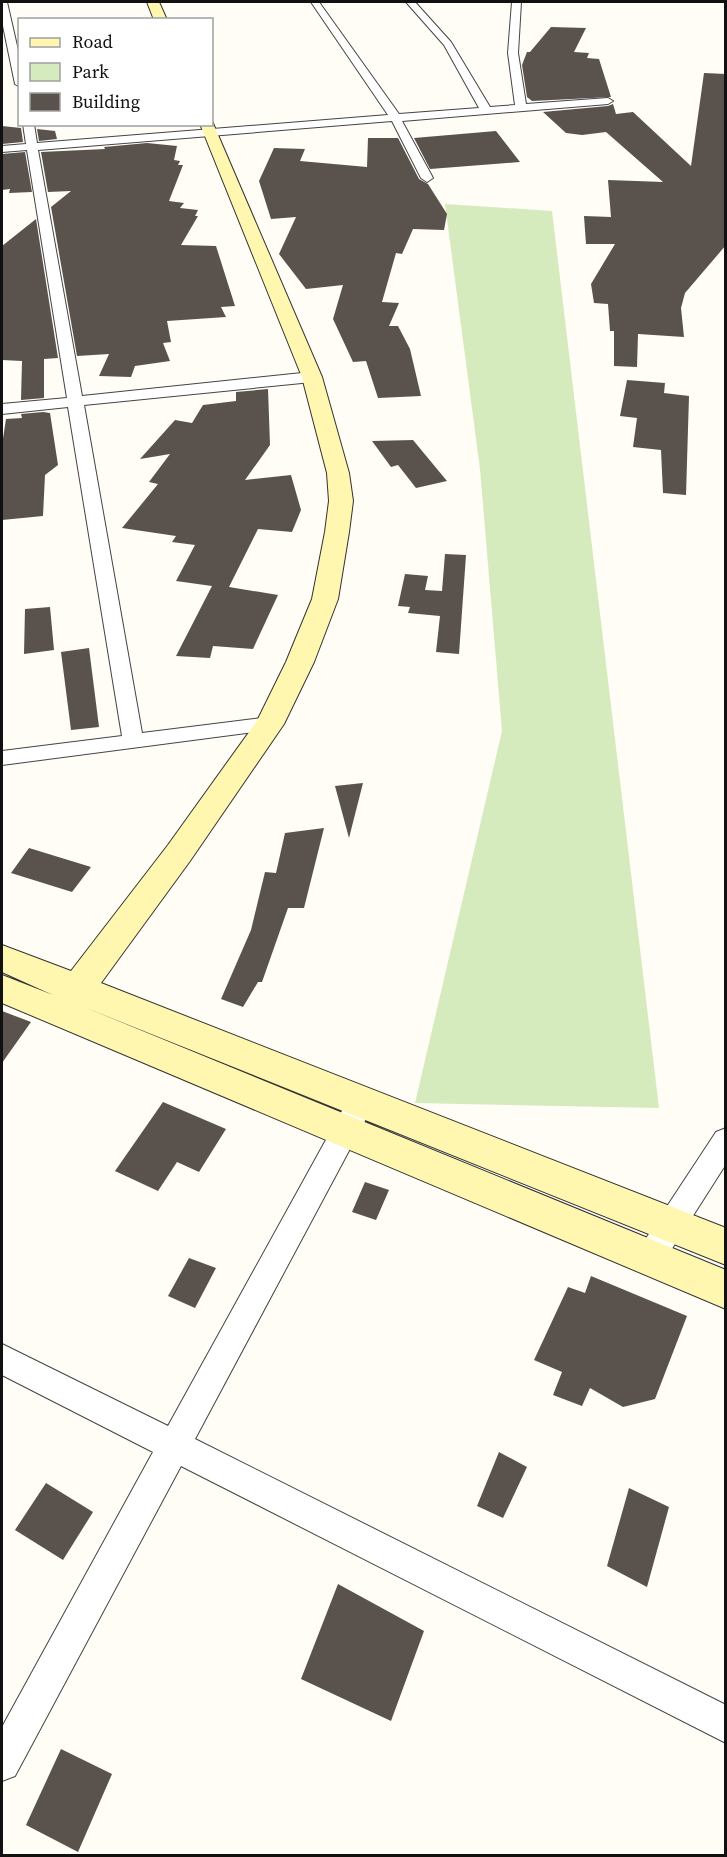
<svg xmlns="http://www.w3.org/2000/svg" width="727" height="1857" viewBox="0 0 727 1857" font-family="'Source Serif 4',serif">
	<rect width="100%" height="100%" fill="#fffdf5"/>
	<path fill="#d5ebbd" d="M 445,204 L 552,211 L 659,1108 L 415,1103 L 502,731 L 480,469 Z"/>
	<path fill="#5a524d" d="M 551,27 L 586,28 L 574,52 L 589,53 L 587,58 L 599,59 L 611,97 L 532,101 L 527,97 L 522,65 L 527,52 L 530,52 Z
		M 704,73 L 726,74 L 726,245 L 685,293 L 681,308 L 684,337 L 638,334 L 637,367 L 614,366 L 614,331 L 610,331 L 608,304 L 594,303 L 591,284 L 615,244 L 586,244 L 584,216 L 611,217 L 608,180 L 663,182 L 606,132 L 582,135 L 566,133 L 543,112 L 608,106 L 613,104 L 616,114 L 633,112 L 691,166 Z
		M 2,126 L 21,128 L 23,142 L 2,144 Z
		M 37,129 L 55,131 L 57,139 L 39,141 Z
		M 496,131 L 520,162 L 430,169 L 414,138 Z
		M 368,138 L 398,138 L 419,179 L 428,184 L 447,214 L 444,230 L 413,229 L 402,254 L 396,253 L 382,302 L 399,303 L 389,326 L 398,326 L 410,349 L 421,396 L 378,398 L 366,361 L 353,362 L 333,319 L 343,285 L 306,289 L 279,254 L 296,217 L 271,219 L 259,181 L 274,148 L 305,149 L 300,161 L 367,167 Z
		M 147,143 L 177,146 L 174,160 L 180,161 L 178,165 L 183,165 L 169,201 L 184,203 L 180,208 L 198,210 L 195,216 L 198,216 L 181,245 L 216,246 L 235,306 L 221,307 L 226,317 L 167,321 L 171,342 L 163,343 L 170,361 L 135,366 L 131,377 L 99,376 L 109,354 L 77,356 L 51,207 L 71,191 L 48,192 L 41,152 L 105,149 L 104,147 Z
		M 25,152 L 32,192 L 9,193 L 10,189 L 2,190 L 2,154 Z
		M 36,219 L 58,358 L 44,359 L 44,398 L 21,400 L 22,361 L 2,360 L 2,246 Z
		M 627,380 L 665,383 L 664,393 L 689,396 L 686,495 L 663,493 L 661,450 L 633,447 L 637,418 L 620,416 Z
		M 268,389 L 270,445 L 245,480 L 291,475 L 301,510 L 292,532 L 258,529 L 229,587 L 278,595 L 253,649 L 213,646 L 210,658 L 176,656 L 212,586 L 176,581 L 195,545 L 172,542 L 176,536 L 122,528 L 158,484 L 149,482 L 170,454 L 140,459 L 175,420 L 192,423 L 203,405 L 236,401 L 236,392 Z
		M 43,412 L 50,413 L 58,465 L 45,475 L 43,516 L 2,520 L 2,445 L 6,419 L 22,418 L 21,414 Z
		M 413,440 L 447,481 L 416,488 L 398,465 L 391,467 L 372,441 Z
		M 445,554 L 466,555 L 459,654 L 436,652 L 440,616 L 408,613 L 410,607 L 398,606 L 405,574 L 428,576 L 425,590 L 442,591 Z
		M 50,607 L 54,650 L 24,654 L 25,609 Z
		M 89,648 L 99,727 L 71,730 L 61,652 Z
		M 363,783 L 349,838 L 335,786 Z
		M 324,828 L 304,908 L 288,908 L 262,982 L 258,982 L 243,1007 L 221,999 L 251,930 L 265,872 L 276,873 L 285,833 Z
		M 29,848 L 91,867 L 72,892 L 11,873 Z
		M 2,1011 L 31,1022 L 2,1063 Z
		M 163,1102 L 226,1129 L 199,1172 L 177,1162 L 158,1191 L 115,1171 Z
		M 365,1182 L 389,1190 L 376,1220 L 352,1212 Z
		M 189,1258 L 216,1268 L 195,1308 L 168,1296 Z
		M 591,1276 L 687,1316 L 655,1399 L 623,1407 L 590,1388 L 582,1406 L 553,1395 L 562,1372 L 534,1360 L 568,1287 L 585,1293 Z
		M 499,1452 L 527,1467 L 503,1518 L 477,1506 Z
		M 46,1483 L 93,1512 L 63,1560 L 15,1530 Z
		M 629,1488 L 669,1507 L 647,1587 L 607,1566 Z
		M 338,1584 L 424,1631 L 391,1721 L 301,1679 Z
		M 61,1749 L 112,1774 L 78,1852 L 26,1825 Z"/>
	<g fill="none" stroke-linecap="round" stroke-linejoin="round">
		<defs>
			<path id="street" d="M 2,2 L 7,2 L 20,59 L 20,87 L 15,84 L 2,21 Z
				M 311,2 L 319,2 L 399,114 L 479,108 L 444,45 L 406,2 L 415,2 L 451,42 L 490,107 L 515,105 L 508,53 L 512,2 L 521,2 L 518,53 L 526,104 L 608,98 L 613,101 L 608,104 L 402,121 L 433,178 L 427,182 L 421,178 L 392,121 L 38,150 L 82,396 L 312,372 L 320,377 L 312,382 L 84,405 L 142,733 L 270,717 L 277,719 L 280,724 L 277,729 L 2,765 L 2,751 L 122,736 L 68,407 L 2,414 L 2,404 L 67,398 L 27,150 L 2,152 L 2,146 L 26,144 L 23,124 L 34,124 L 37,143 L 388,115 Z
				M 353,1105 L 363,1109 L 367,1117 L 195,1439 L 726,1705 L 726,1743 L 181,1466 L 15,1776 L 2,1781 L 2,1727 L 153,1452 L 2,1375 L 2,1344 L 168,1426 L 343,1109 Z
				M 726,1128 L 726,1164 L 659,1269 L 649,1273 L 639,1269 L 634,1259 L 639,1249 L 716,1132 Z"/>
			<path id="secondary" d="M 147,2 L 159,2 L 167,20 L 154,20 Z
				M 212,121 L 322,377 L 349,473 L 353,501 L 349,532 L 338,599 L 314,662 L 284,724 L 190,861 L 101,983 L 726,1228 L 726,1265 L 84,1007 L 726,1270 L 726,1309 L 2,1003 L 2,975 L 53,995 L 2,972 L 2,945 L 71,971 L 168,845 L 257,721 L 286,662 L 312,599 L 325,532 L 329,501 L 327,473 L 302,377 L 200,124 L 212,124 Z"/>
		</defs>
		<use href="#street" stroke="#444" stroke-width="2"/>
		<use href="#secondary" stroke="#333" stroke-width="2"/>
		<use href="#street" fill="#fff" fill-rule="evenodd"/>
		<use href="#secondary" fill="#fff6b0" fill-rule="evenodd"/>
	</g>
	<rect width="727" height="1857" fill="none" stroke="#111111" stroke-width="6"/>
	<rect x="18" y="18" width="195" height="108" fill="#ffffff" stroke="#a0a0a0" stroke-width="1.5"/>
	<rect x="30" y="38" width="30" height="9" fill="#fff6b0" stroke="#a0a0a0" stroke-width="1.5"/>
	<text x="72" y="48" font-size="18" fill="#111111">Road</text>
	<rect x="30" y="63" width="30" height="18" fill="#d5ebbd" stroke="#a0a0a0" stroke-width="1.5"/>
	<text x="72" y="78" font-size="18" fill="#111111">Park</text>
	<rect x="30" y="93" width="30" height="18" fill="#5a524d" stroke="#a0a0a0" stroke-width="1.5"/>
	<text x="72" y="108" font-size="18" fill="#111111">Building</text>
</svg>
